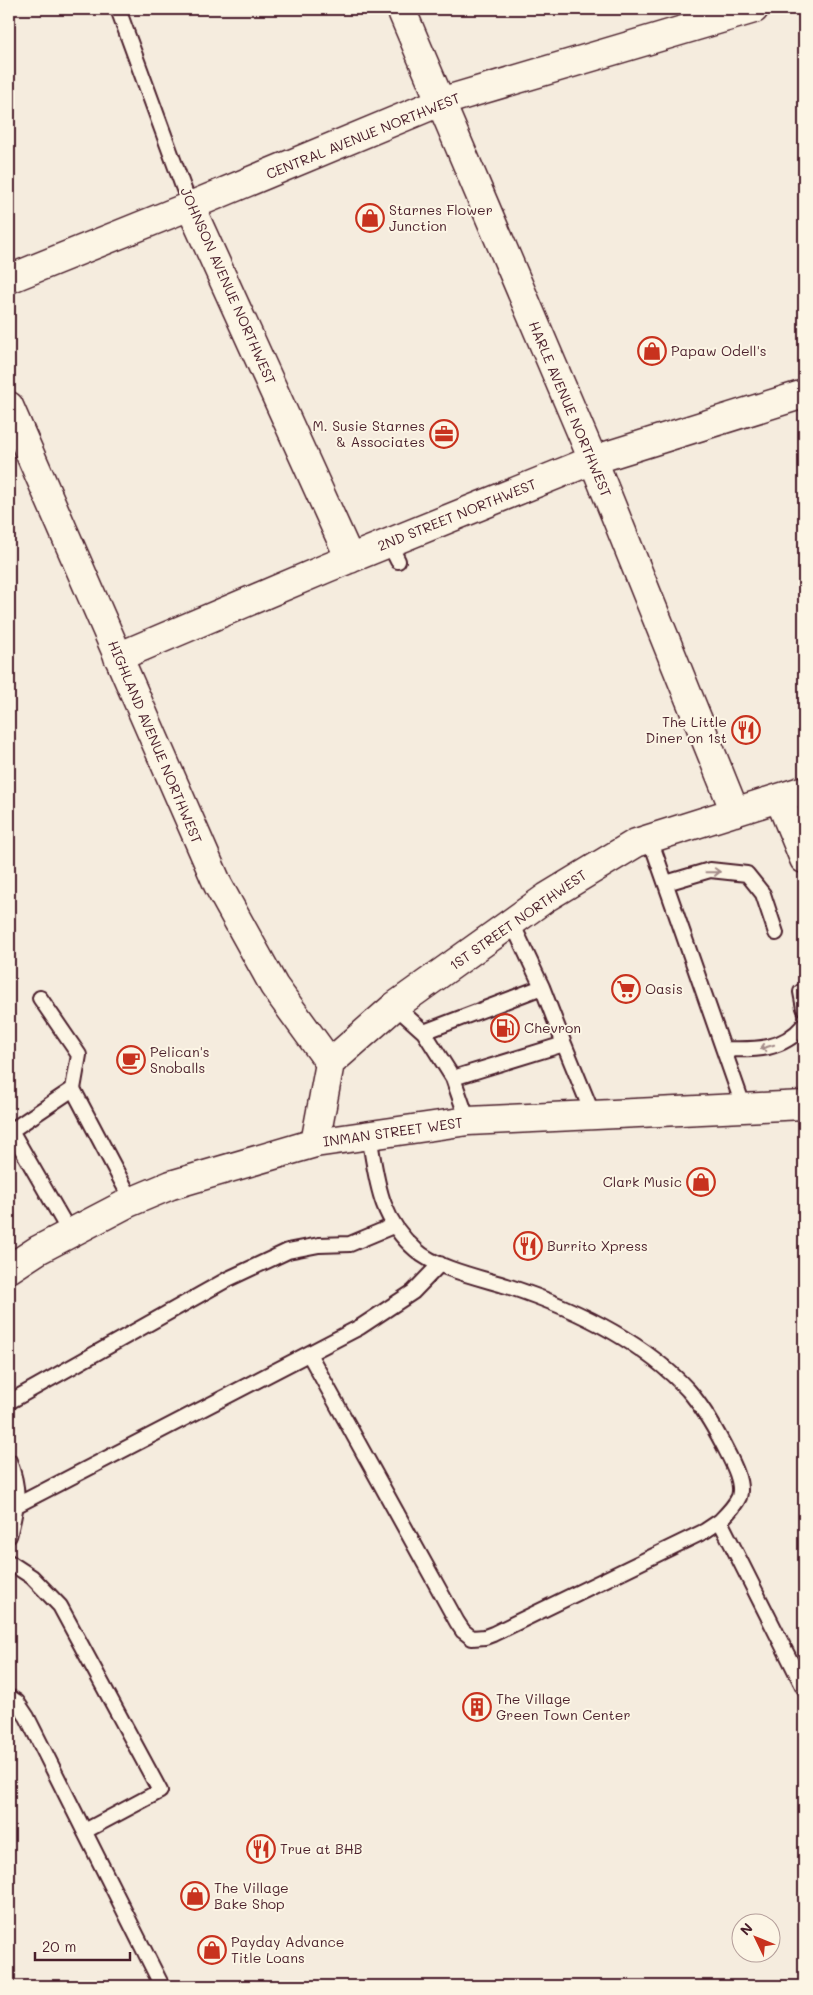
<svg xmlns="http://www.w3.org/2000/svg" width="813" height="1995" viewBox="0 0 813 1995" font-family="Mali,sans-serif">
	<rect width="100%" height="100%" fill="#f5ecde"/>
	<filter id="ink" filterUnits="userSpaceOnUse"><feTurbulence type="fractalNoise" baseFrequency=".02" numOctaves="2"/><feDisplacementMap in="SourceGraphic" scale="10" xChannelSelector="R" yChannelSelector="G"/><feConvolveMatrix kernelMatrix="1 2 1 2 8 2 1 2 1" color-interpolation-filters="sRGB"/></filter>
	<g filter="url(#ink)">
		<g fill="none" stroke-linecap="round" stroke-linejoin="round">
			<defs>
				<path id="lane" d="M 118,9 L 190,206
					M 389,543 L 398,561
					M 650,839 L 744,1108
					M 666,883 L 710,870 L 747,874 L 763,894 L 776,933
					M 512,923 L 542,987
					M 801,992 L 804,1008
					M 40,998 L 79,1055 L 73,1089
					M 395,1006 L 424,1032 L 453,1078 L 468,1121
					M 424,1032 L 542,987 L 564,1044
					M 724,1049 C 755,1050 782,1051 804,1025
					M 453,1078 L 564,1044 L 593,1115
					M 9,1127 L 70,1233
					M 9,1132 L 73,1089 L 132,1201
					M 369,1135 C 377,1181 379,1218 416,1250 C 435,1268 481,1278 507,1286 C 571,1307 641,1339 688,1390 C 702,1406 713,1425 723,1444 C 730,1458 744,1481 739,1497 C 735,1506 727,1514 720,1521 L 804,1688
					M 309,1354 L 457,1622 L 463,1631 L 472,1638 L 485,1637 L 493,1634 L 705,1531 L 720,1521
					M 9,1402 L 228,1279 L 288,1251 L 319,1245 L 350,1244 L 393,1226
					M 9,1461 C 21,1492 17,1505 9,1536
					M 17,1505 L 360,1327 L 413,1292 L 440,1264
					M 9,1562 L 32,1577 L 60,1606 L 160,1791 L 85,1831
					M 9,1697 L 17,1702 L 27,1717 L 162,1986"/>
				<path id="street" d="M 401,9 L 593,460 L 735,812
					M 190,206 L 350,559
					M 9,279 L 190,206 L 440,102 L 754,9
					M 9,406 L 218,885 L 274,986 L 330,1063
					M 118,657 L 327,568 L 593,460 L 804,394
					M 779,798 L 804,859
					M 315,1143 L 330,1063 L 395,1006 L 547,897 L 636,843 L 804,790"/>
				<path id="primary" d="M 9,1269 L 38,1250 L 128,1203 L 171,1185 L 315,1143 L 468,1121 L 804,1105"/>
			</defs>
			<use href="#lane" stroke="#4a1f2b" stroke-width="18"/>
			<use href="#street" stroke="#4a1f2b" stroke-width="31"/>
			<use href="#primary" stroke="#4a1f2b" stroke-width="31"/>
			<use href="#lane" stroke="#fcf5e5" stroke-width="14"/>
			<use href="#street" stroke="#fcf5e5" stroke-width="28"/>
			<use href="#primary" stroke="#fcf5e5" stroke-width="28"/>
		</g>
		<defs><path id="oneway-shaft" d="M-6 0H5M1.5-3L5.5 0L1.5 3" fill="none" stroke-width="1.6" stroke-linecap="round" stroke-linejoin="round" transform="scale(1.25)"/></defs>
		<g stroke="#a38a88">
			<use href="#oneway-shaft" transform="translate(713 872) rotate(-1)"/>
			<use href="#oneway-shaft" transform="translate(767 1047) rotate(163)"/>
		</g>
	</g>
	<defs>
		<symbol id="shop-ring" viewBox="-11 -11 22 22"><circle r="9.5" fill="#fcf5e5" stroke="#c8321e" stroke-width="1.5"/><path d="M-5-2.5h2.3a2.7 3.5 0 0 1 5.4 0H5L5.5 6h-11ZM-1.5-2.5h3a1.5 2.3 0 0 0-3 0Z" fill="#c8321e"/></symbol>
		<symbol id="office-ring" viewBox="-11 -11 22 22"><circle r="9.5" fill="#fcf5e5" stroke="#c8321e" stroke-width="1.5"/><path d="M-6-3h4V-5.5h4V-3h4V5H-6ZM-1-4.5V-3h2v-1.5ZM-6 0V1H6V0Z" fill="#c8321e"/></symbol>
		<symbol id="restaurant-ring" viewBox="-11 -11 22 22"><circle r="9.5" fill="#fcf5e5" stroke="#c8321e" stroke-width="1.5"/><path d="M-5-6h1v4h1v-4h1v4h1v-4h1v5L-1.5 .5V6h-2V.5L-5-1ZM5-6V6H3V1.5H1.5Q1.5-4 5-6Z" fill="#c8321e"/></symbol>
		<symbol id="supermarket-ring" viewBox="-11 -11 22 22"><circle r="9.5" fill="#fcf5e5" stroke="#c8321e" stroke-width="1.5"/><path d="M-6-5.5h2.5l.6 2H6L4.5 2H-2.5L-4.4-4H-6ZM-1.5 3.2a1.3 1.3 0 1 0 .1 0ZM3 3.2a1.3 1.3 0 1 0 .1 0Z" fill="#c8321e"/></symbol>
		<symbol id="fuel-ring" viewBox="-11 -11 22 22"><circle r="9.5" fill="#fcf5e5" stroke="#c8321e" stroke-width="1.5"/><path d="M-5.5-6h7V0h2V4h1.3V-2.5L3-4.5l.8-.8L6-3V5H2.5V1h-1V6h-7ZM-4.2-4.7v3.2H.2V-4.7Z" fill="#c8321e"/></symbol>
		<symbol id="cafe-ring" viewBox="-11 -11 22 22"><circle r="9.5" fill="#fcf5e5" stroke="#c8321e" stroke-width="1.5"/><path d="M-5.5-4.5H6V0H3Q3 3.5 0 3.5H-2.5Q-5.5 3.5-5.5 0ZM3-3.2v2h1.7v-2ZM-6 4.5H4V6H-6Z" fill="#c8321e"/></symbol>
		<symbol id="building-ring" viewBox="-11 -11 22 22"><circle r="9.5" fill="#fcf5e5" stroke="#c8321e" stroke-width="1.5"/><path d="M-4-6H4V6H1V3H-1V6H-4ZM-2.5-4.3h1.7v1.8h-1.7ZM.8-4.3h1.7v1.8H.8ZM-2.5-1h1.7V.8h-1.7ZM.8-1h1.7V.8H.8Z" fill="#c8321e"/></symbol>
	</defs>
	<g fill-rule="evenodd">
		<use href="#shop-ring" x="354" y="202" width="32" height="32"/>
		<use href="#shop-ring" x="636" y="335" width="32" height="32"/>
		<use href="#office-ring" x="428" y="418" width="32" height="32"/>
		<use href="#restaurant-ring" x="730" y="714" width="32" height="32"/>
		<use href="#supermarket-ring" x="610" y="973" width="32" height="32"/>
		<use href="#fuel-ring" x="489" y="1012" width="32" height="32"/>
		<use href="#cafe-ring" x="115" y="1044" width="32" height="32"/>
		<use href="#shop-ring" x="685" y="1166" width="32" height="32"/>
		<use href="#restaurant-ring" x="512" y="1230" width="32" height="32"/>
		<use href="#building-ring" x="461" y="1691" width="32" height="32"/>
		<use href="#restaurant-ring" x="245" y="1833" width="32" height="32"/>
		<use href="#shop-ring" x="179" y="1880" width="32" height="32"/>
		<use href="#shop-ring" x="196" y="1934" width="32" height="32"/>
	</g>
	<g text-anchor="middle" stroke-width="4" stroke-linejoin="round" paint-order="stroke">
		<g font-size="14" fill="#4a1f2b" stroke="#fcf5e5">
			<text transform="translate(363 136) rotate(-22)" y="5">CENTRAL AVENUE NORTHWEST</text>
			<text transform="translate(228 286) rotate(66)" y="5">JOHNSON AVENUE NORTHWEST</text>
			<text transform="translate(570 409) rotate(67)" y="5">HARLE AVENUE NORTHWEST</text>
			<text transform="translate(457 515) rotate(-22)" y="5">2ND STREET NORTHWEST</text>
			<text transform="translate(155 742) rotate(67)" y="5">HIGHLAND AVENUE NORTHWEST</text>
			<text transform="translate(518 920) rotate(-35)" y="5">1ST STREET NORTHWEST</text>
			<text transform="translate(393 1132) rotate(-8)" y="5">INMAN STREET WEST</text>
		</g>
		<g font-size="14" fill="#4a1f2b" stroke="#fcf5e5" text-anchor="start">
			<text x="389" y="215">Starnes Flower<tspan x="389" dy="16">Junction</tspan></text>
			<text x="671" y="356">Papaw Odell's</text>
			<text x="425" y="431" text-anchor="end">M. Susie Starnes<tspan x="425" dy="16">&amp; Associates</tspan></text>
			<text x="727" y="727" text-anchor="end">The Little<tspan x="727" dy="16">Diner on 1st</tspan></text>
			<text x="645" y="994">Oasis</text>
			<text x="524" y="1033">Chevron</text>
			<text x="150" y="1057">Pelican's<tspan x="150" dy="16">Snoballs</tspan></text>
			<text x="682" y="1187" text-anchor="end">Clark Music</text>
			<text x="547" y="1251">Burrito Xpress</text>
			<text x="496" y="1704">The Village<tspan x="496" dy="16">Green Town Center</tspan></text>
			<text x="280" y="1854">True at BHB</text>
			<text x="214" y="1893">The Village<tspan x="214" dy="16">Bake Shop</tspan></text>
			<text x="231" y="1947">Payday Advance<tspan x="231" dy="16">Title Loans</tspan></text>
		</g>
	</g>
	<rect width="813" height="1995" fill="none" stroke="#fcf5e5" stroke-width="30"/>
	<rect x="15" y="15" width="783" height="1965" fill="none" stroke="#4a1f2b" stroke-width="2" filter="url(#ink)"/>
	<g transform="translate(756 1938) rotate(313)"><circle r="24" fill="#fcf5e5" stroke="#b59f9b"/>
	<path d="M0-4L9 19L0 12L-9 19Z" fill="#c8321e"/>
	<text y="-8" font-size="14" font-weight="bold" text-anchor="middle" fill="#4a1f2b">N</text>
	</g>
	<path d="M35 1952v8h95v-8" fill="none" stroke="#4a1f2b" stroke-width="2.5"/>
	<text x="42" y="1952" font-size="15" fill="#4a1f2b" stroke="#fcf5e5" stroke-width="4" paint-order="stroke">20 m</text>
</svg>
